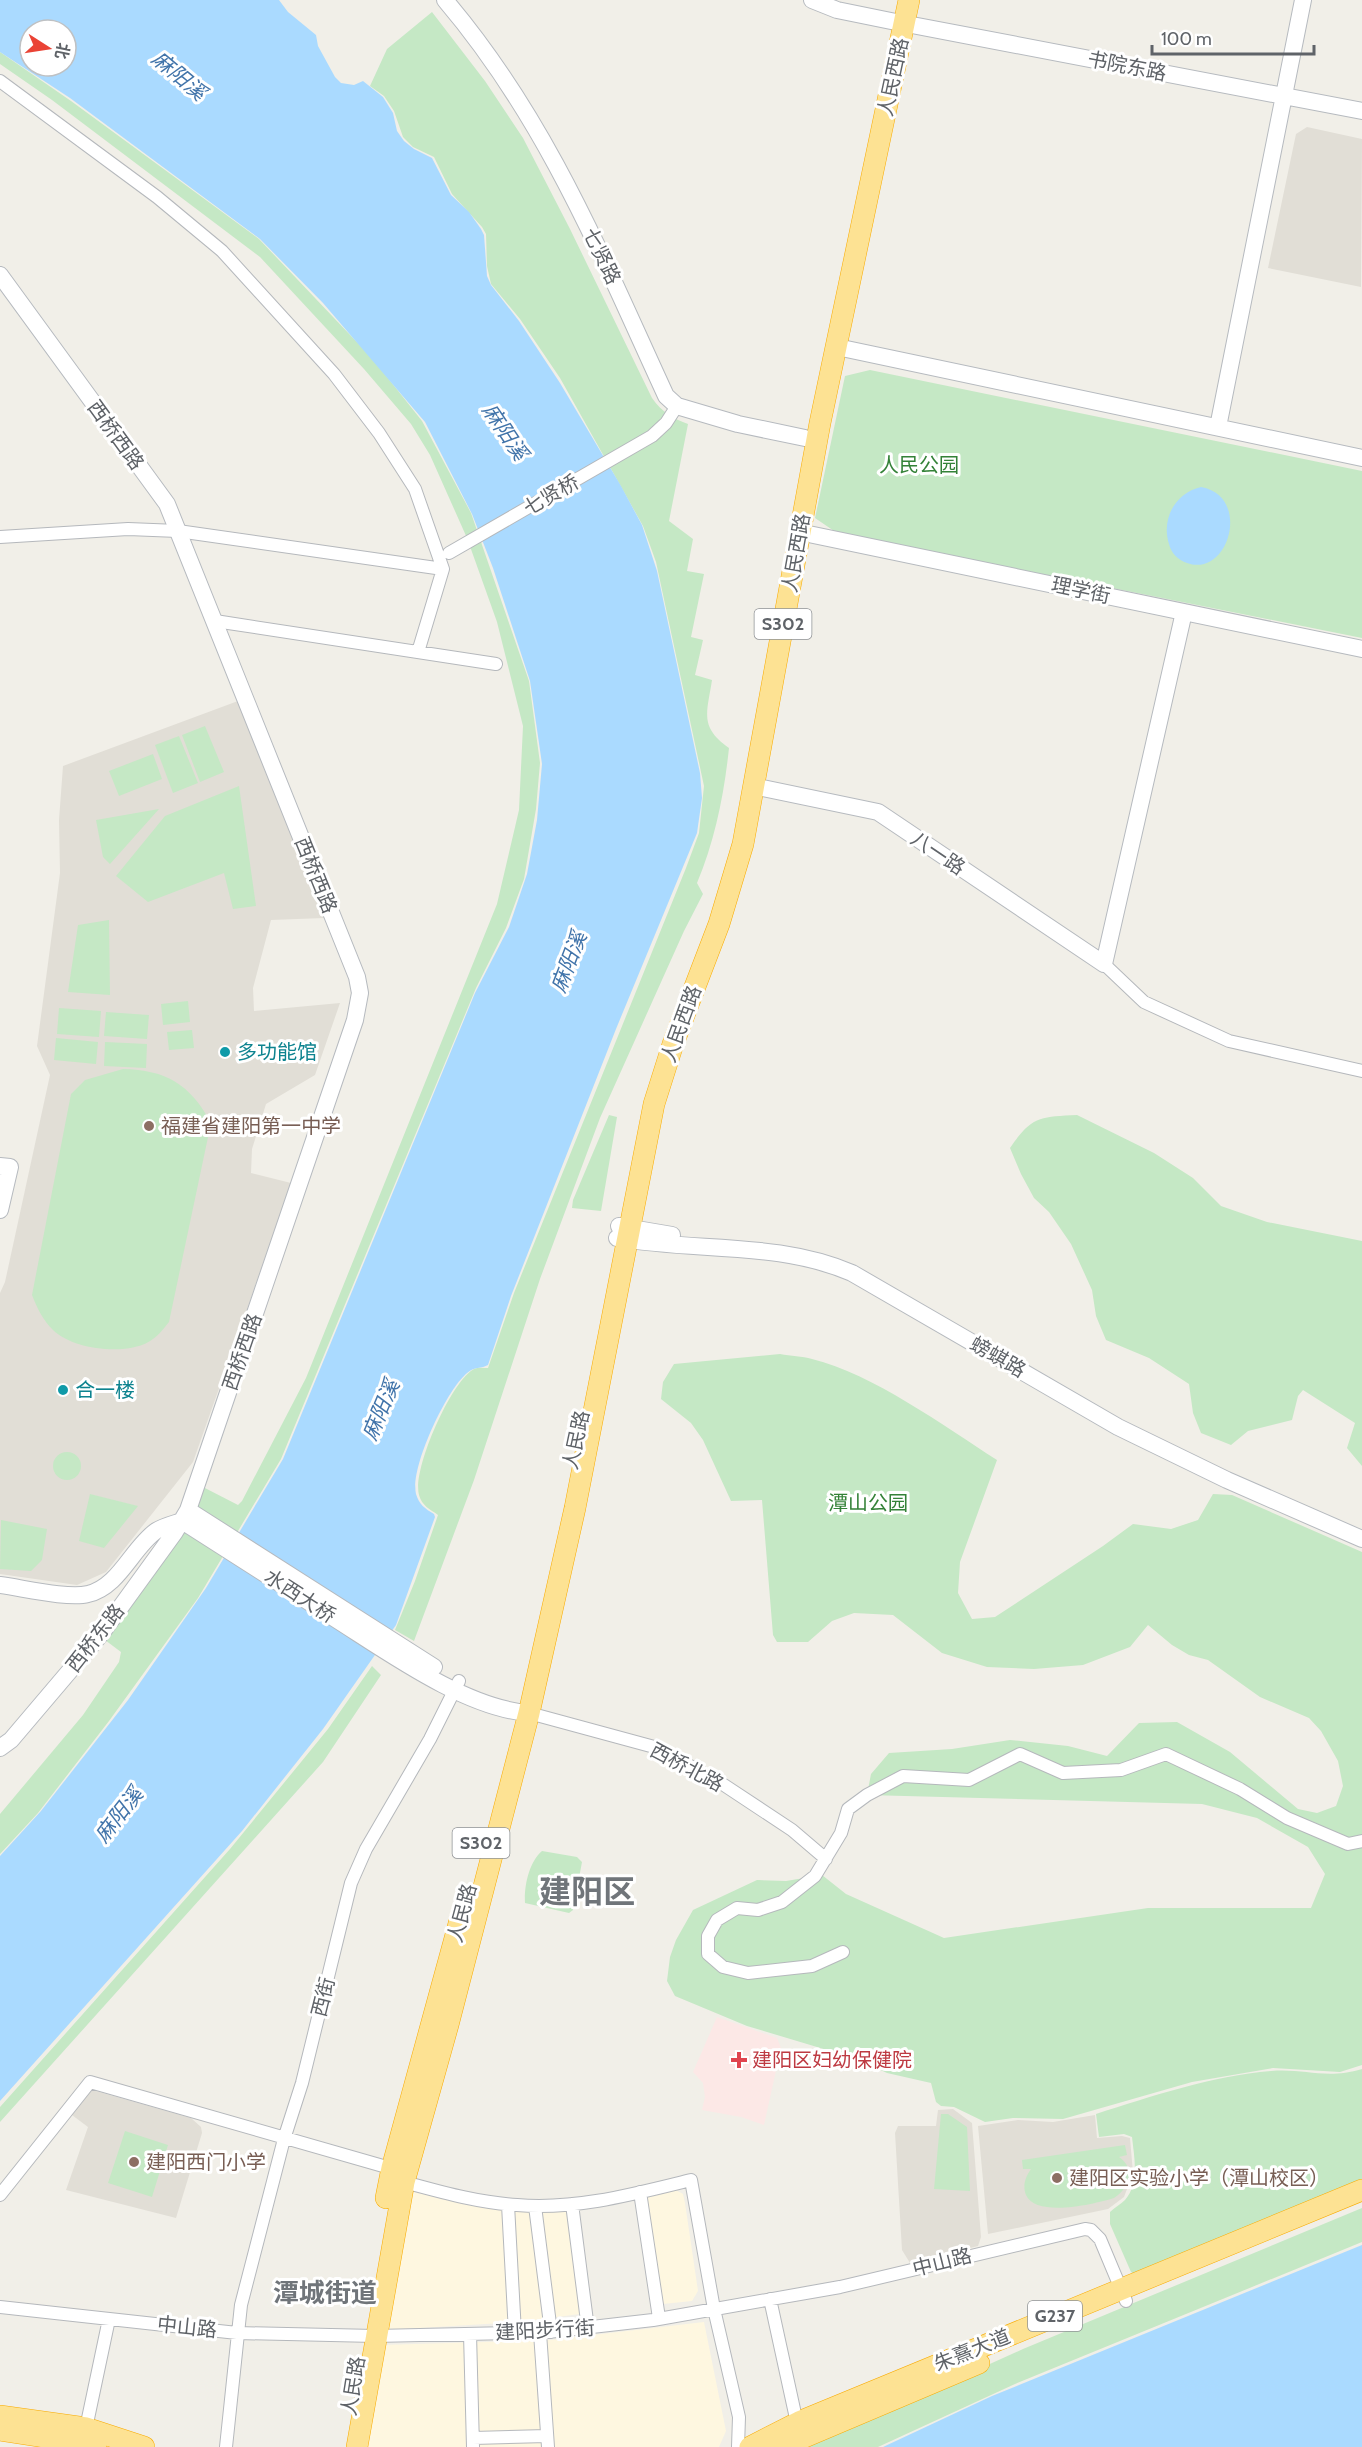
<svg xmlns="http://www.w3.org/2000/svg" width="1362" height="2447" viewBox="0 0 1362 2447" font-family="Cabin,'Noto Sans SC',sans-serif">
	<rect width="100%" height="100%" fill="#f1efe8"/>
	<path fill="#fef7e0" d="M 672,2188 L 683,2194 L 685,2203 L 698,2291 L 692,2301 L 663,2304 L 641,2195 Z
		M 413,2191 L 442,2199 L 515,2212 L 555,2211 L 570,2208 L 578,2212 L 591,2300 L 590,2310 L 580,2314 L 519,2322 L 387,2330 Z
		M 704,2322 L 726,2431 L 719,2447 L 365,2447 L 381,2345 L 550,2340 Z"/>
	<path fill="#e1ded6" d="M 1307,127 L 1362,139 L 1361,287 L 1268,268 L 1296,134 Z
		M 238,701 L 324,918 L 271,920 L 253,988 L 254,1011 L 340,1003 L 315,1075 L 266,1104 L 252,1149 L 251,1173 L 291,1183 L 290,1187 L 193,1462 L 106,1572 L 77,1585 L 0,1574 L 0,1293 L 5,1282 L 50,1075 L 37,1046 L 60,873 L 59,820 L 63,766 Z
		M 92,2090 L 191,2118 L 201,2127 L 202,2133 L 176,2218 L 66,2190 L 88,2127 L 72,2115 Z
		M 953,2109 L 972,2123 L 981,2237 L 978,2246 L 910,2263 L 902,2250 L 895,2133 L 898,2126 L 936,2126 L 938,2110 Z
		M 1095,2115 L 1097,2138 L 1122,2136 L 1130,2138 L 1133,2173 L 1124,2197 L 1108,2209 L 988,2234 L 978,2126 L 1018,2120 L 1053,2122 Z"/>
	<path fill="#fce8e6" d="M 717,2017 L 777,2038 L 781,2048 L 764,2125 L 741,2117 L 702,2110 L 705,2097 L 703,2083 L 693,2072 Z"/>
	<path fill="#c5e8c5" d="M 432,12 L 485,81 L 523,138 L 570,229 L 652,398 C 662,412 672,418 688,424 L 669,521 L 693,539 L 687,571 L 704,574 L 691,637 L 703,640 L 695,675 L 712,680 C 707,713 699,727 729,748 C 724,795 715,840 697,883 L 703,894 L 684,931 L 600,1118 L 540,1279 L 474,1480 L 414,1641 L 395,1630 L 415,1581 L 438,1515 C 430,1509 422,1506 419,1495 C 412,1470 451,1381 474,1369 C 478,1367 484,1368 488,1368 L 514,1293 L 686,868 L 699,833 L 704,786 L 656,562 L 643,526 L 560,378 L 520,319 L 491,284 L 487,266 L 486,234 L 482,227 L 452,194 L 434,157 L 413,147 L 403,137 L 394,111 L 384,96 L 370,86 L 387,49 Z
		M 0,52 L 71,101 L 259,239 L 372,358 L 422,421 L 471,513 L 529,681 L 540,763 L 536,809 L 524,879 L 506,928 L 476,988 L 281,1459 L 198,1598 L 109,1721 L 38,1813 L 0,1854 L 0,1814 L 83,1715 L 119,1662 L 121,1652 L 105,1640 L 203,1487 L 238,1505 L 242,1501 L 306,1378 L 497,904 L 519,810 L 523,726 L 497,622 L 467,538 L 430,455 L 411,424 L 364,369 L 260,257 L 52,100 L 0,64 Z
		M 870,370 L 1362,471 L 1362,638 L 837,533 L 815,518 L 845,376 Z
		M 205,726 L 224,772 L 200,782 L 182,735 Z
		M 179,736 L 198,783 L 173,793 L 155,745 Z
		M 153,754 L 162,779 L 119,796 L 109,771 Z
		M 239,786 L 256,906 L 233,909 L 224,873 L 148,902 L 116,876 L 165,816 Z
		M 159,809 L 110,864 L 103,857 L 96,820 Z
		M 109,920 L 110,995 L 68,992 L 78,925 Z
		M 188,1001 L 190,1022 L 163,1025 L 161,1004 Z
		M 59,1008 L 101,1011 L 99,1037 L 57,1034 Z
		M 106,1012 L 149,1015 L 147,1039 L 104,1036 Z
		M 192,1030 L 194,1048 L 169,1050 L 167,1032 Z
		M 56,1038 L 98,1042 L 96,1064 L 54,1060 Z
		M 105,1042 L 147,1044 L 146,1068 L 104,1066 Z
		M 123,1069 C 166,1070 190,1084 211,1123 L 169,1322 C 164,1328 159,1335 153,1339 C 130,1357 73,1350 53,1330 C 43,1320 37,1308 32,1295 L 71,1094 L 85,1080 Z
		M 609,1115 L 617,1117 L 601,1211 L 572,1208 L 573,1200 Z
		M 1077,1115 L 1154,1153 L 1193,1178 L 1221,1206 L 1267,1222 L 1362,1241 L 1362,1466 L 1347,1448 L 1355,1423 L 1303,1390 L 1298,1396 L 1292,1420 L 1248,1431 L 1231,1445 L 1201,1433 L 1193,1413 L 1189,1384 L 1149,1358 L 1106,1340 L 1096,1316 L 1092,1290 L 1071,1244 L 1049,1212 L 1034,1198 L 1021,1174 L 1010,1148 C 1032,1116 1039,1117 1077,1115 Z
		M 780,1354 C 791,1356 802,1356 812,1359 C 873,1374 944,1426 997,1460 L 960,1562 L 958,1593 L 972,1619 L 995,1617 L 1103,1546 L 1133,1524 L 1171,1529 L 1198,1520 L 1213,1494 L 1232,1495 L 1362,1552 L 1362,2065 L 1340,2072 L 1273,2068 L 1192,2082 L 1063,2119 L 1013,2118 L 985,2122 L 954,2107 L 941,2106 L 936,2102 L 931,2083 L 887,2073 L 857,2059 L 747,2026 L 675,1996 L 667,1981 L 670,1957 L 676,1940 L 693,1910 L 757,1880 L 786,1881 L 822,1875 L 846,1894 L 944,1938 L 1148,1908 L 1311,1908 L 1325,1874 L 1308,1847 L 1257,1818 L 1202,1804 L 867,1795 L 871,1774 L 889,1753 L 952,1749 L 1010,1740 L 1068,1746 L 1107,1756 L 1139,1723 L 1177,1722 L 1230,1752 L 1298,1809 L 1317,1813 L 1336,1806 L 1343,1786 L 1338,1761 L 1321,1731 L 1309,1718 L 1260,1697 L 1208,1660 L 1189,1655 L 1172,1645 L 1148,1625 L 1130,1647 L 1083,1665 L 1034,1669 L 987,1667 L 942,1653 L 893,1615 L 854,1613 L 832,1621 L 808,1642 L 777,1642 L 773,1635 L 762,1500 L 731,1501 L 703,1440 L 691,1423 L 661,1399 L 663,1382 L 674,1364 Z
		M53 1466a14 14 0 1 1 28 0a14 14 0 1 1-28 0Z
		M 90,1494 L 138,1506 L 104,1548 L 79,1541 Z
		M 1,1520 L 47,1529 L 42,1560 L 31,1571 L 0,1569 Z
		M 372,1666 L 381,1675 L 323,1762 L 0,2122 L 0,2107 L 230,1849 L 328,1729 Z
		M 542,1851 L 577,1857 L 582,1862 L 573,1910 L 569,1913 L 525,1903 C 524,1886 529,1862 542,1851 Z
		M 1362,2069 L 1362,2183 L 1134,2274 L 1131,2272 L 1110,2224 L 1110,2212 C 1114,2208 1121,2204 1125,2200 C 1140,2183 1134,2156 1132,2137 L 1124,2134 L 1099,2137 L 1096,2114 C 1152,2096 1212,2076 1271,2071 C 1304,2068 1326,2080 1362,2069 Z
		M 941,2114 L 948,2114 L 967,2127 L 970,2191 L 934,2189 Z
		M 125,2131 L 168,2145 L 152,2197 L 108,2183 Z
		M 1125,2145 L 1127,2155 L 1119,2157 C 1136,2168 1129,2189 1114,2198 C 1095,2204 1036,2218 1026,2195 C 1022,2185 1026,2176 1031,2169 L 1023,2169 L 1022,2160 Z
		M 1362,2208 L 1362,2242 L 1015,2384 L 878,2447 L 806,2447 L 1023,2349 Z"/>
	<path fill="#aadaff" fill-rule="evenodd" d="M 0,0 L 279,0 L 288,12 L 316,35 L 318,46 L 335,77 L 341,83 L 354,85 L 363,81 L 383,97 L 393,113 L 397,131 L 404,141 L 414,149 L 432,158 L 451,195 L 469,212 L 481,229 L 484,235 L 487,276 L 491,285 L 519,321 L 560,383 L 621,486 L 642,525 L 657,571 L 700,773 L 702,798 L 697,833 L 616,1029 L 511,1296 L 488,1365 C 478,1370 475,1365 464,1376 C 445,1394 410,1468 416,1494 C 419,1504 425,1509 434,1514 L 435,1517 L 396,1625 L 323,1729 L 242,1831 L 0,2101 L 0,1856 L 41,1811 L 128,1700 L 206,1588 L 283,1459 L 475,993 L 509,927 L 527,874 L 537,820 L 542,764 L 530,681 L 493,568 L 472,514 L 425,422 L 323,303 L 260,239 L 70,98 L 0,52 ZM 30,30 L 66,30 L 66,66 L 30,66 Z
		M 1201,487 C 1252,496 1229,578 1187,563 C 1178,560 1171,553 1169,544 C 1161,519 1175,493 1201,487 Z
		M 1362,2245 L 1362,2447 L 883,2447 L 992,2396 Z"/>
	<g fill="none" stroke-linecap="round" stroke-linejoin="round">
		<defs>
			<path id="street" d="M 0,81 L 157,197 L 222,251 L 334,374 L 379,433 L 415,489 L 443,569 L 418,652
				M 0,537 L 128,529 L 178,531 L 443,569
				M 449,553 L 652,436 L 666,423 L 677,406
				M 215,621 L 496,664
				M 1104,964 L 1144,1002 L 1229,1041 L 1362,1071
				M 529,1713 L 658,1748 L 724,1785 L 792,1830 L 826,1859
				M 843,1952 L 812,1966 L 748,1973 L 723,1967 L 708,1954 L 708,1936 L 717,1920 L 737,1908 L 758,1910 L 782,1902 L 815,1876 L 841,1833 L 848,1809 L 867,1795 L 903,1776 L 969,1780 L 1020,1754 L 1063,1773 L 1121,1770 L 1166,1754 L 1240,1789 L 1287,1818 L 1348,1844 L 1362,1841
				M 404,2182 C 441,2192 479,2203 517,2205 C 576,2210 634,2194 691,2180 L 714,2309 L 739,2417 L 738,2447
				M 640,2192 L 659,2318
				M 0,2195 L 90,2082 L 397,2170
				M 572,2204 L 588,2329
				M 508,2205 L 515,2333
				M 535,2206 L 551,2332
				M 770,2299 L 797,2423
				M 0,2307 L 237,2333 L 375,2336 L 548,2332 L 653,2320 L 840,2287 L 1085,2229 L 1091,2230 L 1100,2239 L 1126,2301
				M 540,2333 L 548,2447
				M 470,2334 L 473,2447
				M 86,2428 L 109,2319
				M 473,2438 L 547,2436
				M 226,2447 L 241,2305 L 284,2139 L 302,2083 L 351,1883 L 366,1849 L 430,1739 L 459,1681"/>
			<path id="secondary" d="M 445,0 C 547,120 601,255 666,396 L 677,406 L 738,424 L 805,438
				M 812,0 L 837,10 L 891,21 L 1362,111
				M 0,275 L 167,504 L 357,977 L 360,993 L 355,1020 L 188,1510 L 175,1532 L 101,1634 L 11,1740 L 0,1748
				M 837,347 L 1362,458
				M 1218,427 L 1303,0
				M 799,532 L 1362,649
				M 753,786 L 878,812 L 1104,964 L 1184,612
				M 0,1166 L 10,1167 L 0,1210
				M 619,1226 L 672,1235
				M 617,1238 C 696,1252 778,1241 852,1273 L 1118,1427 L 1227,1480 L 1362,1539
				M 188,1510 L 434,1667
				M 182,1521 C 234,1554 285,1587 337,1620 C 389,1653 467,1709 529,1713
				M 0,1585 C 23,1588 68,1599 88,1594 C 119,1587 132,1548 156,1531 C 164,1526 173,1524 182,1521"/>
			<path id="highway" d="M 386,2198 L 392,2168 L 463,1909
				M 0,2416 L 86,2428 L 144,2447
				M 0,2430 L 83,2443 L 96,2447
				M 357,2447 L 404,2182 L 448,2025 L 529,1713 L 575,1508 L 654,1104 L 673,1044 L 719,924 L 743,844 L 820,423 L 909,0
				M 750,2447 L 799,2422 L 1362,2190
				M 781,2447 L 979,2363"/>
		</defs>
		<use href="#street" stroke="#b5b8bc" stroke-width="14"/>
		<use href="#secondary" stroke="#b6babf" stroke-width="18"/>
		<use href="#highway" stroke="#f9ab00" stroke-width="22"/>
		<use href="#street" stroke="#fff" stroke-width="12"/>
		<use href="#secondary" stroke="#fff" stroke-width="16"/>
		<use href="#highway" stroke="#fde293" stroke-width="21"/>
	</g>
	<g fill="#0f9aa8" stroke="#fff" stroke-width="2">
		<circle cx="225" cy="1052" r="6"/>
		<circle cx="63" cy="1390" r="6"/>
	</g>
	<g fill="#8d6e63" stroke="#fff" stroke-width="2">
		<circle cx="149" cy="1126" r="6"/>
		<circle cx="134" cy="2162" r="6"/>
		<circle cx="1057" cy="2178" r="6"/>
	</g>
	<path fill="#e0444e" stroke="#fff" stroke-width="2" d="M736 2051h6v6h6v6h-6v6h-6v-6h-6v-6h6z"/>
	<g text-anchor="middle" stroke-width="6" stroke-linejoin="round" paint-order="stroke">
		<g fill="#fff" stroke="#8f9295" stroke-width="1.5">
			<rect x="754.5" y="609" width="57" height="30" rx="4.5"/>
			<rect x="452.5" y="1828" width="57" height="30" rx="4.5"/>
			<rect x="1028" y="2301" width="54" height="30" rx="4.5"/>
		</g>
		<g font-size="18" font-weight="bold" fill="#5f6368">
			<text x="783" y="630">S302</text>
			<text x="481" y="1849">S302</text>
			<text x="1055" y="2322">G237</text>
		</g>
		<g font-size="20" fill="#5f6368" stroke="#fff">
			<text transform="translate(1127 66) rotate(11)" y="7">书院东路</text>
			<text transform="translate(893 77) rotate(-78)" y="7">人民西路</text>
			<text transform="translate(602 256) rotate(64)" y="7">七贤路</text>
			<text transform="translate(116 435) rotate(54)" y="7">西桥西路</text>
			<text transform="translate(551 495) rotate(-30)" y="7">七贤桥</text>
			<text transform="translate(796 553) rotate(-80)" y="7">人民西路</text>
			<text transform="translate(1081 590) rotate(12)" y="7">理学街</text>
			<text transform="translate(938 853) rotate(34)" y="7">八一路</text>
			<text transform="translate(316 875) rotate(68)" y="7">西桥西路</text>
			<text transform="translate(681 1024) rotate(-70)" y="7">人民西路</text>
			<text transform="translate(242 1352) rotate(-71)" y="7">西桥西路</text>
			<text transform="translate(998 1357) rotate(30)" y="7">螃蜞路</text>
			<text transform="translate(576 1440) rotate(-78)" y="7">人民路</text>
			<text transform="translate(300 1596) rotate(33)" y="7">水西大桥</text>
			<text transform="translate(95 1638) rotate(-52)" y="7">西桥东路</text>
			<text transform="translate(687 1767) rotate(28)" y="7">西桥北路</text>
			<text transform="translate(462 1913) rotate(-75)" y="7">人民路</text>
			<text transform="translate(323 1997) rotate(-76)" y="7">西街</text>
			<text transform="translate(942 2262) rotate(-14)" y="7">中山路</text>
			<text transform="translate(187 2327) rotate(6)" y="7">中山路</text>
			<text transform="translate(545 2330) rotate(-3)" y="7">建阳步行街</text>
			<text transform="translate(972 2350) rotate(-22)" y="7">朱熹大道</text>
			<text transform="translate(353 2386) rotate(-81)" y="7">人民路</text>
		</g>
		<g font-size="20" fill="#348238" stroke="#fff">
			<text x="919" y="472">人民公园</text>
			<text x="868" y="1510">潭山公园</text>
		</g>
		<g font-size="20" fill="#0d838f" stroke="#fff" text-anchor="start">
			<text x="237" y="1059">多功能馆</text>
			<text x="75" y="1397">合一楼</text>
		</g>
		<g font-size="20" fill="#785e54" stroke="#fff" text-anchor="start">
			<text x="161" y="1133">福建省建阳第一中学</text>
			<text x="146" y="2169">建阳西门小学</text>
			<text x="1069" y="2185">建阳区实验小学（潭山校区）</text>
		</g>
		<g font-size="20" fill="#be3a42" stroke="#fff" text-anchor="start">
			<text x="752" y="2067">建阳区妇幼保健院</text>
		</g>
		<g font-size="21" font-style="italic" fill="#4174aa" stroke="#fff">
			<text transform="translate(179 76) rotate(40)" y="7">麻阳溪</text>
			<text transform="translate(505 432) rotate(56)" y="7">麻阳溪</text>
			<text transform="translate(569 962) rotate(-69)" y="7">麻阳溪</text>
			<text transform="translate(381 1410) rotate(-67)" y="7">麻阳溪</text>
			<text transform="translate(119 1815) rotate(-52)" y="7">麻阳溪</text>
		</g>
		<g font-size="26" font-weight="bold" fill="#70757a" stroke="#fff">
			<text x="325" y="2302">潭城街道</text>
		</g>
		<g font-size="32" font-weight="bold" fill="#70757a" stroke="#fff">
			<text x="587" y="1903">建阳区</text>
		</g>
	</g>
	<g transform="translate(48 48) rotate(102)"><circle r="28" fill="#ffffff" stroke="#bfc1c3" stroke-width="1.5"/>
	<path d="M0-4.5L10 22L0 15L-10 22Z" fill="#ea4335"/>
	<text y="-9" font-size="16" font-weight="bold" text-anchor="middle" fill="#5f6368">北</text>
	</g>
	<path d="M1152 45v9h162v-9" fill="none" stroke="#5f6368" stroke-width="3"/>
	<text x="1161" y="45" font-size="18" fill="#5f6368" stroke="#ffffff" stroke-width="4.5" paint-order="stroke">100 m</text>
</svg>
